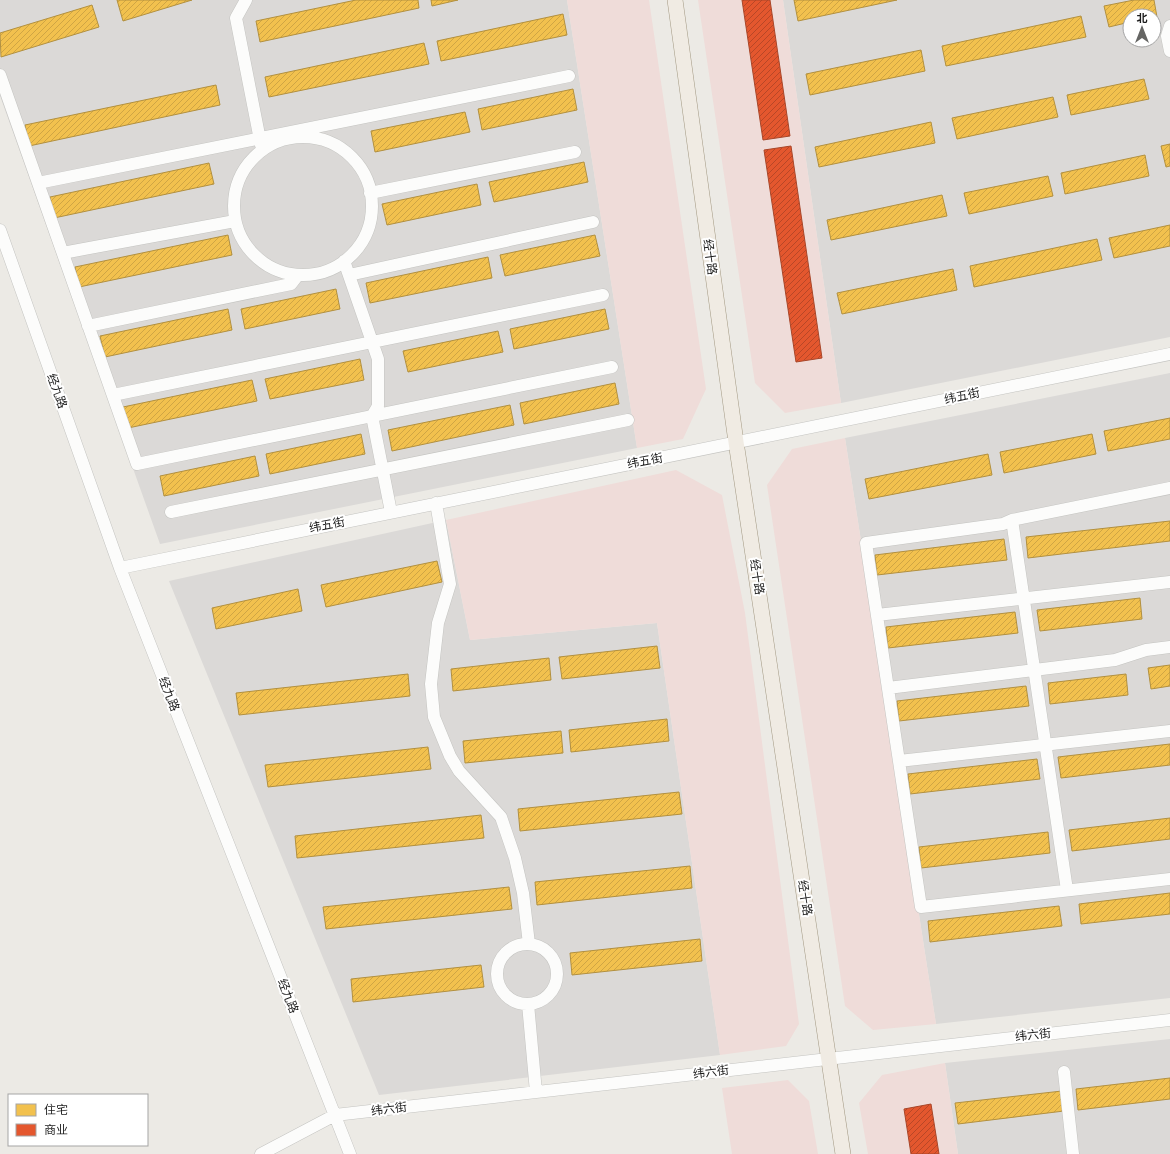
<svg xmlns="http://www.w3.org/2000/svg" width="1170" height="1154" viewBox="0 0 1170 1154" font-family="'Work Sans','Noto Sans SC',sans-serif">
	<defs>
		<pattern id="homes-hatch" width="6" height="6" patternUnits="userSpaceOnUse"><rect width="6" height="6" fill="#f2c14e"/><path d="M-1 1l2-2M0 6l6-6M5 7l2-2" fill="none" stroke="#cfa544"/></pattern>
		<pattern id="shops-hatch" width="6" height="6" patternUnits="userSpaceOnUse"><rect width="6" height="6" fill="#e4572e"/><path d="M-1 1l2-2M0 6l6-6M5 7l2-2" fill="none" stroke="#b84727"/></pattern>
	</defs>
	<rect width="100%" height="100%" fill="#eceae5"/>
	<path fill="#dbd9d7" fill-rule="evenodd" d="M 0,0 L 567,0 L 637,448 L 160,544 L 0,96 Z
		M 783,0 L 1170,0 L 1170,337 L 841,403 ZM 1130,16 L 1154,16 L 1154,40 L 1130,40 Z
		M 1170,373 L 1170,998 L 936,1024 L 845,438 Z
		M 446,520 L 470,640 L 657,623 L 720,1055 L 379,1095 L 169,581 Z
		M 1170,1039 L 1170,1154 L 958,1154 L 945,1063 Z"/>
	<path fill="#efdcd9" d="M 567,0 L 649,0 L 706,389 L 683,439 L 637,448 Z
		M 698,0 L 783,0 L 841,403 L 785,413 L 755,383 Z
		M 845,438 L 936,1024 L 873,1030 L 845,1006 L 767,485 L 792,449 Z
		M 676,470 L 722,495 L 745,613 L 799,1024 L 786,1046 L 720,1055 L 657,623 L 470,640 L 446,520 Z
		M 945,1063 L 958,1154 L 868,1154 L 859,1103 L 882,1075 Z
		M 788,1080 L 809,1101 L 818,1154 L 732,1154 L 722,1088 Z"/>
	<path fill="url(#homes-hatch)" stroke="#b2903f" d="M 117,0 L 192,0 L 123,21 Z
		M 356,0 L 418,0 L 419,8 L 260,42 L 256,21 Z
		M 431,0 L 458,0 L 432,6 Z
		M 794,0 L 897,0 L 798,21 Z
		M 1134,0 L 1154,0 L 1157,17 L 1130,16 L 1130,22 L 1109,27 L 1104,6 Z
		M 92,5 L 99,27 L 1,57 L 0,33 Z
		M 563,14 L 567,35 L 441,61 L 437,41 Z
		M 1081,16 L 1086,37 L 946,66 L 942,46 Z
		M 424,43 L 429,64 L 269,97 L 265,77 Z
		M 921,50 L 925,71 L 810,95 L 806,74 Z
		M 1144,79 L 1149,99 L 1071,115 L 1067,95 Z
		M 216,85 L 220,105 L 29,146 L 25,125 Z
		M 573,89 L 577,110 L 482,130 L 478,109 Z
		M 1053,97 L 1058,117 L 957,139 L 952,118 Z
		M 465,112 L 470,132 L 375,152 L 371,131 Z
		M 931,122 L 935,143 L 819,167 L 815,147 Z
		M 1170,144 L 1170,166 L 1166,167 L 1161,146 Z
		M 1145,155 L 1149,176 L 1065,194 L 1061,173 Z
		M 584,162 L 588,182 L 494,202 L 489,182 Z
		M 209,163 L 214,184 L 54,218 L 50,197 Z
		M 1048,176 L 1053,196 L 969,214 L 964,193 Z
		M 477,184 L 481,205 L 387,225 L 382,204 Z
		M 942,195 L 947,216 L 831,240 L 827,220 Z
		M 1170,225 L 1170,246 L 1114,258 L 1109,238 Z
		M 228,235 L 232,255 L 79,287 L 75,267 Z
		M 595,235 L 600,256 L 505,276 L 500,255 Z
		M 1097,239 L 1102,260 L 974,287 L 970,266 Z
		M 488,257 L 492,278 L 370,303 L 366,283 Z
		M 953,269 L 957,290 L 842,314 L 837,293 Z
		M 336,289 L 340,309 L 245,329 L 241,309 Z
		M 228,309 L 232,330 L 105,357 L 100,336 Z
		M 605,309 L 609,329 L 514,349 L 510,329 Z
		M 498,331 L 503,352 L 408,372 L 403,351 Z
		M 360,359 L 364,380 L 270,399 L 265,379 Z
		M 252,380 L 257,401 L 128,428 L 123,407 Z
		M 615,383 L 619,404 L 524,424 L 520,403 Z
		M 510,405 L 514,425 L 392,451 L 388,430 Z
		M 1170,418 L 1170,439 L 1108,451 L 1104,431 Z
		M 361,434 L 365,454 L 270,474 L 266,454 Z
		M 1092,434 L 1096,454 L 1004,473 L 1000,452 Z
		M 988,454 L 992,475 L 869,499 L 865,479 Z
		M 255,456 L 259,476 L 164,496 L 160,476 Z
		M 1170,521 L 1170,541 L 1028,558 L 1026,537 Z
		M 1004,539 L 1007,560 L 877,575 L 875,555 Z
		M 437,561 L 442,582 L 326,607 L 321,585 Z
		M 298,589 L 302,611 L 216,629 L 212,608 Z
		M 1140,598 L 1142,619 L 1040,631 L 1037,610 Z
		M 1015,612 L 1018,633 L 888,648 L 886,627 Z
		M 657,646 L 660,668 L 562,679 L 559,657 Z
		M 549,658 L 551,680 L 453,691 L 451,669 Z
		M 1170,665 L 1170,686 L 1151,689 L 1148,668 Z
		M 408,674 L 410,696 L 239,715 L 236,693 Z
		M 1126,674 L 1128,695 L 1050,704 L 1048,683 Z
		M 1026,686 L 1029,706 L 899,721 L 897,701 Z
		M 667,719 L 669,741 L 571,752 L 569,730 Z
		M 561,731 L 563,753 L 465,763 L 463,741 Z
		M 1170,744 L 1170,765 L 1061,778 L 1058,757 Z
		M 428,747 L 431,769 L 268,787 L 265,765 Z
		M 1037,759 L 1040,779 L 910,794 L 908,774 Z
		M 679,792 L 682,814 L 520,831 L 518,809 Z
		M 481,815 L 484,838 L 297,858 L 295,836 Z
		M 1170,818 L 1170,839 L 1072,851 L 1069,830 Z
		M 1048,832 L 1050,853 L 921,868 L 919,847 Z
		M 690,866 L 692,888 L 537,905 L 535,882 Z
		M 509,887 L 512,909 L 326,929 L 323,907 Z
		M 1170,893 L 1170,914 L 1081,924 L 1079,904 Z
		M 1059,906 L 1062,926 L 930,942 L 928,921 Z
		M 700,939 L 702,961 L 572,975 L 570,953 Z
		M 481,965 L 484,987 L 353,1002 L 351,979 Z
		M 1170,1078 L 1170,1099 L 1078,1110 L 1076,1089 Z
		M 1062,1091 L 1064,1111 L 958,1124 L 955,1103 Z"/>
	<path fill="url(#shops-hatch)" stroke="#a84629" d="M 742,0 L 770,0 L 790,136 L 763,140 Z
		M 791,146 L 822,358 L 796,362 L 764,150 Z
		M 931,1104 L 939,1154 L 911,1154 L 904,1109 Z"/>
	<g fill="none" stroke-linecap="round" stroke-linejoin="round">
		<defs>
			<path id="minor" d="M 246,0 L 236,18 L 261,145
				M 1170,26 L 1167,36 L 1170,51
				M 0,75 L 137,464 L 612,367
				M234 206a69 69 0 1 1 138 0a69 69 0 1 1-138 0Z
				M 38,183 L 569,76
				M 370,193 L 575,152
				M 0,230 L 120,568 L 350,1154
				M 68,252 L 235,221
				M 344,261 L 378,359 L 378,406 L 372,416 L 391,512
				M 349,275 L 593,222
				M 88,326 L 291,284 L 298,275
				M 113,395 L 603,295
				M 1170,488 L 1012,520 L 1003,524 L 866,543 L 921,907 L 1170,879
				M 436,503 L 450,584 L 438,623 L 431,684 L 434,717 L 450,756 L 459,771 L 501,817 L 515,858 L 523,893 L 529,944
				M 171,512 L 628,420
				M 1012,520 L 1067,890
				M 120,568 L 1170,354
				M 877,615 L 1170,582
				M 888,688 L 1115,660 L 1146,650 L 1170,647
				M 899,761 L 1170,731
				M497 974a30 30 0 1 1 60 0a30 30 0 1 1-60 0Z
				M 528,1004 L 536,1092
				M 1064,1072 L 1073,1154
				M 261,1154 L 335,1115 L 1170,1020"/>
			<path id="major" d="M 675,0 L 736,442 L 843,1154"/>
		</defs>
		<use href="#minor" stroke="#c4c4c1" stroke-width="13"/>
		<use href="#major" stroke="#a29882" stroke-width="16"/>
		<use href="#minor" stroke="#fcfcfb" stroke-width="12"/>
		<use href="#major" stroke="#f0ebe3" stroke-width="15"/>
	</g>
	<g text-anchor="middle" stroke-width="4" stroke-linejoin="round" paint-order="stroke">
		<g font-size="12" fill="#1d1d1d" stroke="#fff">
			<text transform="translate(710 257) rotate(82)" y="4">经十路</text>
			<text transform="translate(57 391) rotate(70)" y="4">经九路</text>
			<text transform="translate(962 396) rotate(-12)" y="4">纬五街</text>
			<text transform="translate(645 461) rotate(-11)" y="4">纬五街</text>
			<text transform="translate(327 525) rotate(-11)" y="4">纬五街</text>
			<text transform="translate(757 577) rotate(81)" y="4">经十路</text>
			<text transform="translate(169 694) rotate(69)" y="4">经九路</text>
			<text transform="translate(805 898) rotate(81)" y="4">经十路</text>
			<text transform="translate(288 996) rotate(69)" y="4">经九路</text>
			<text transform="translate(1033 1035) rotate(-6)" y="4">纬六街</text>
			<text transform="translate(711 1072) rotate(-7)" y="4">纬六街</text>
			<text transform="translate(389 1109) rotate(-7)" y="4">纬六街</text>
		</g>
	</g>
	<rect x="8" y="1094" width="140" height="52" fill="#ffffff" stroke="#a5a5a5"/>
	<rect x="16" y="1104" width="20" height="12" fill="#f2c14e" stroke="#a5a5a5"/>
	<text x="44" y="1114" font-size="12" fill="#1d1d1d">住宅</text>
	<rect x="16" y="1124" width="20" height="12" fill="#e4572e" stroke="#a5a5a5"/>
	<text x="44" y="1134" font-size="12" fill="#1d1d1d">商业</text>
	<g transform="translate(1142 28)"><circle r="19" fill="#ffffff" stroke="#a5a5a5"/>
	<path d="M0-3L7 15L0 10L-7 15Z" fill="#656563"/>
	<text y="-6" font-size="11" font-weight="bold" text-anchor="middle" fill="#1d1d1d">北</text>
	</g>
</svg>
